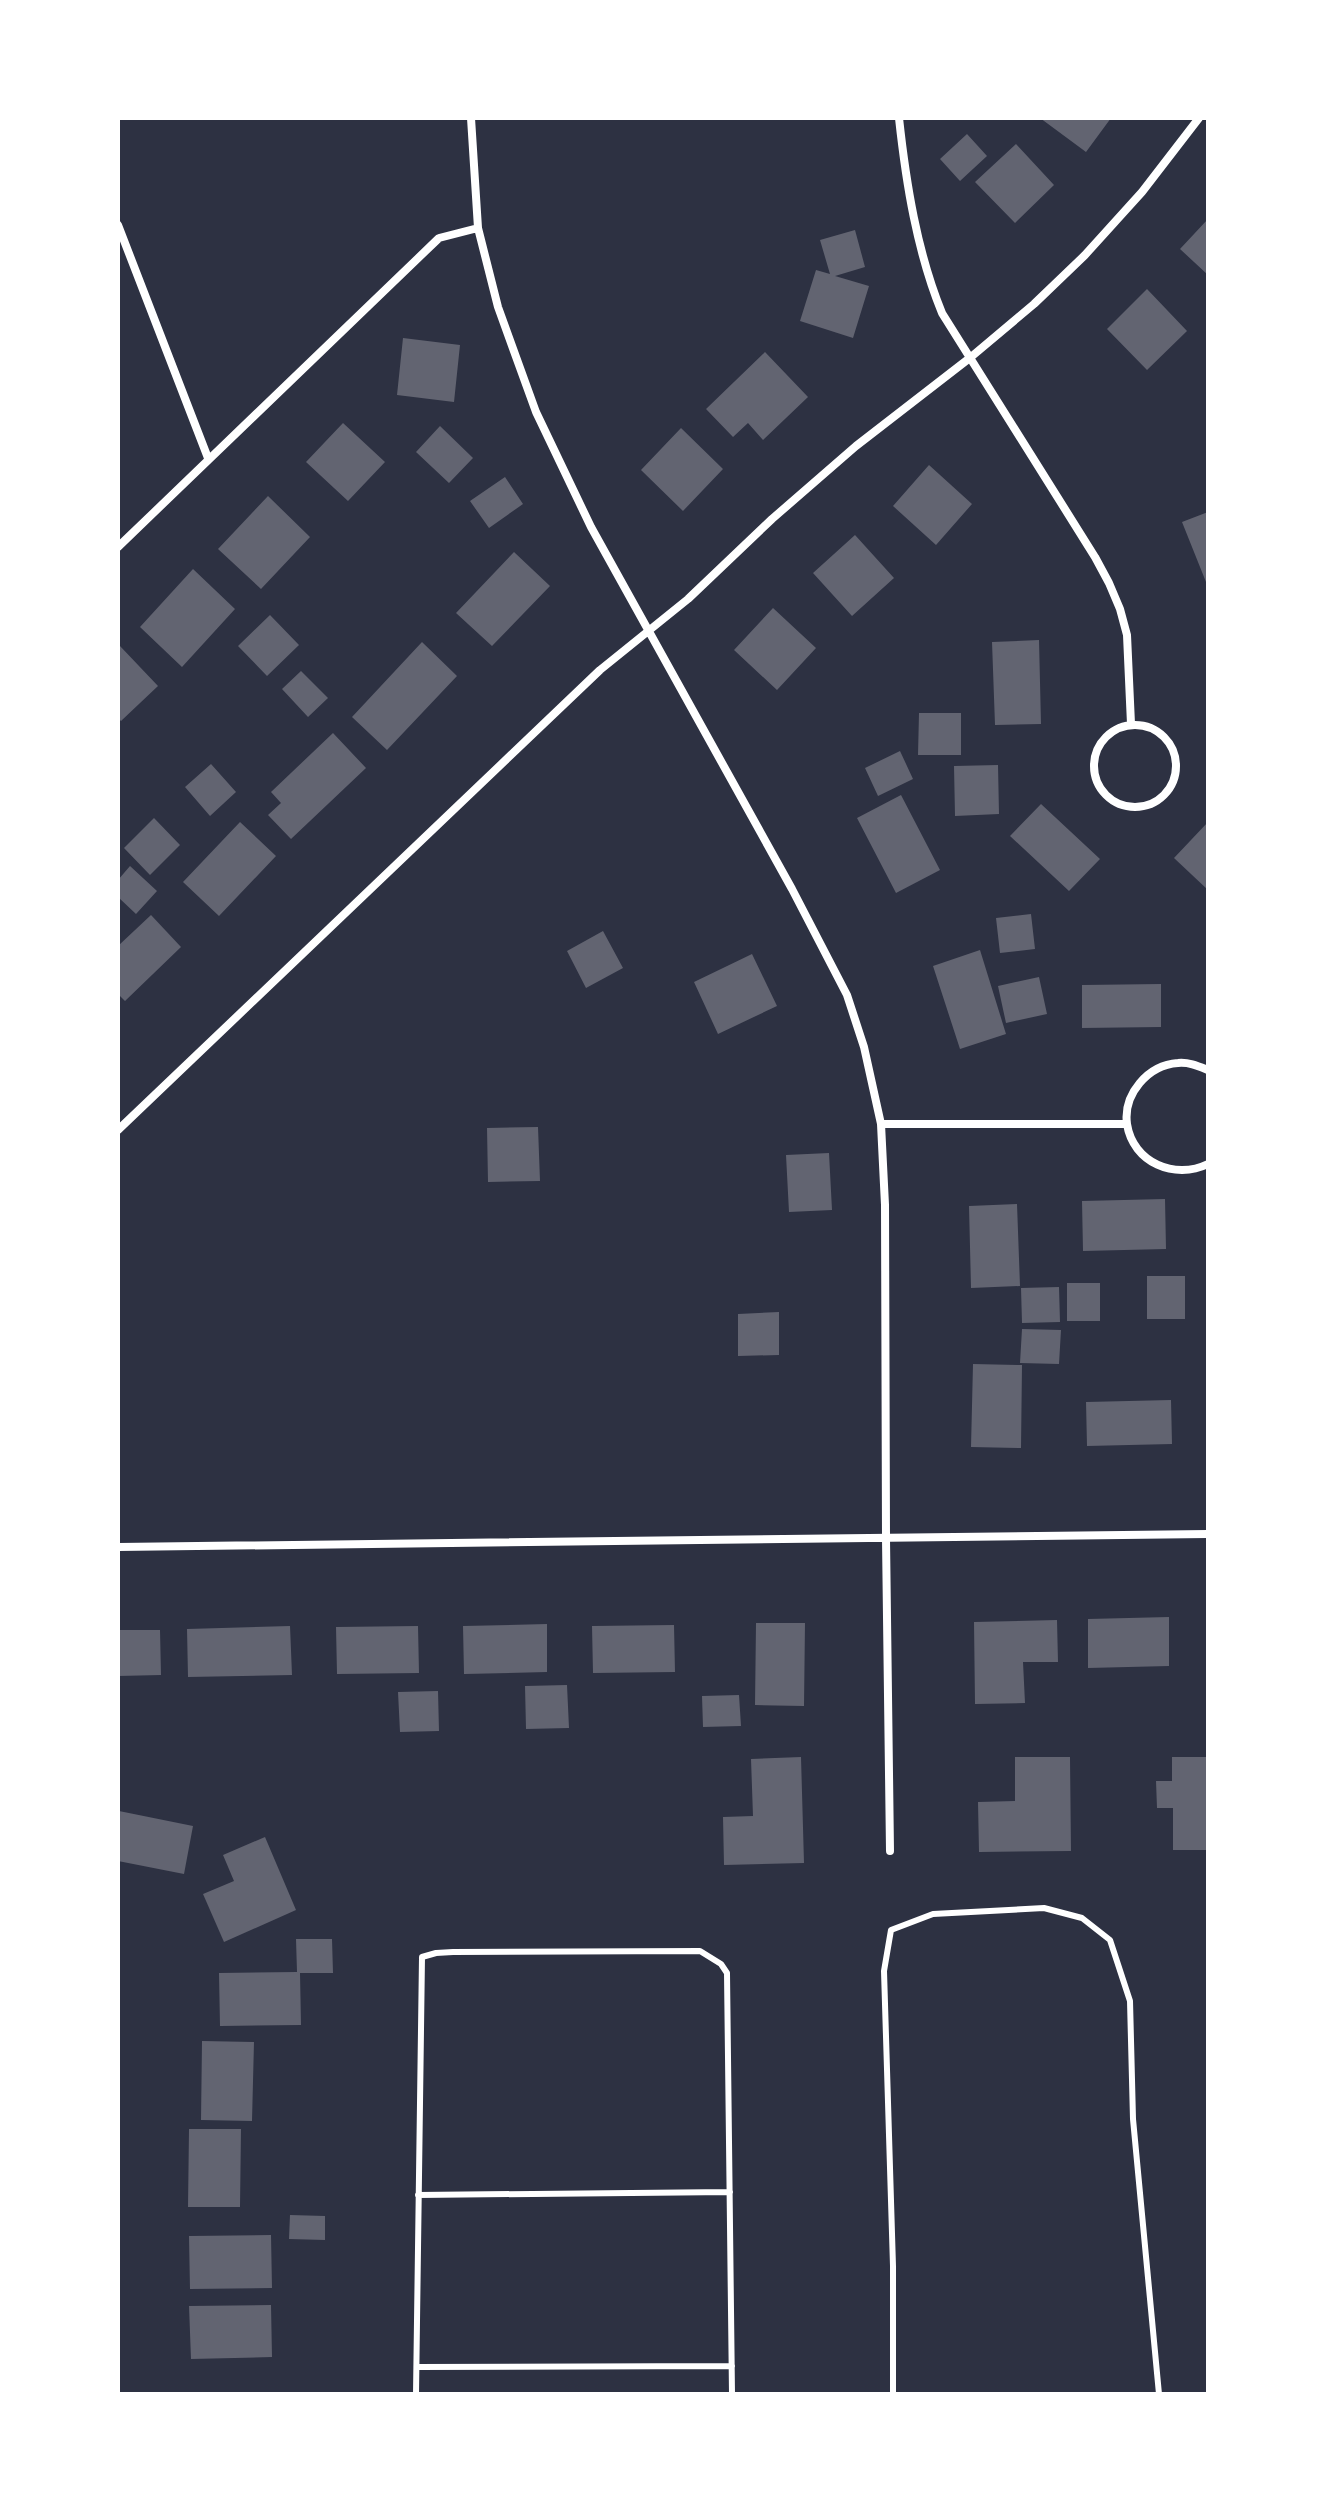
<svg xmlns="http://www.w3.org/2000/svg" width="1326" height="2512" viewBox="0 0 1326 2512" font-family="Mulish,sans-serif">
	<rect width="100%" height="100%" fill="#2d3142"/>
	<path fill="#626471" d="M 1040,118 L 1111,118 L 1086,152 Z
		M 967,134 L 987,156 L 960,181 L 940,159 Z
		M 1016,144 L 1054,185 L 1015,223 L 975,182 Z
		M 1208,219 L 1208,275 L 1180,249 Z
		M 855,230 L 865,267 L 835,276 L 869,286 L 853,338 L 800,321 L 816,270 L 830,274 L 820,240 Z
		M 1147,289 L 1187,331 L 1147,370 L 1107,329 Z
		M 403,338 L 460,345 L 454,402 L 397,395 Z
		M 765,352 L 808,397 L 763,440 L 748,423 L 733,437 L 706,409 Z
		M 343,423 L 385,462 L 348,501 L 306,462 Z
		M 440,426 L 473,458 L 449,483 L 416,452 Z
		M 681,428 L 723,469 L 683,511 L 641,470 Z
		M 929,465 L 972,504 L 936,545 L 893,506 Z
		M 505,477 L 523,504 L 489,528 L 470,501 Z
		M 268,496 L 310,537 L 261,589 L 218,549 Z
		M 1208,512 L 1208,587 L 1182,522 Z
		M 855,535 L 894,578 L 852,616 L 813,573 Z
		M 514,552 L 550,586 L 492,646 L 456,613 Z
		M 193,569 L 235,609 L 182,667 L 140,627 Z
		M 773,608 L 816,648 L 777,690 L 734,650 Z
		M 270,615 L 299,645 L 267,676 L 238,646 Z
		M 1039,640 L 1041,724 L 995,725 L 992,642 Z
		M 422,642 L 457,676 L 387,750 L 352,717 Z
		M 120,646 L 158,686 L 121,721 L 118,718 L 118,648 Z
		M 301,671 L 328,698 L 308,717 L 282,689 Z
		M 919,713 L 961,713 L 961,755 L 918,755 Z
		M 333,733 L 366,768 L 291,839 L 268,815 L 281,803 L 271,792 Z
		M 900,751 L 913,779 L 878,796 L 865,768 Z
		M 211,764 L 236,792 L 210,816 L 185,787 Z
		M 998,765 L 999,814 L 955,816 L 954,766 Z
		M 901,795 L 940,870 L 896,893 L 857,818 Z
		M 1041,804 L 1100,859 L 1069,891 L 1010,836 Z
		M 154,818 L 180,845 L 150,875 L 124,848 Z
		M 240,822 L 276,856 L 219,916 L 183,882 Z
		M 1208,822 L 1208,890 L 1174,858 Z
		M 130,866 L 157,891 L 136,914 L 118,897 L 118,880 Z
		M 1031,914 L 1035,949 L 1000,953 L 996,918 Z
		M 151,915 L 181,947 L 125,1001 L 118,994 L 118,946 Z
		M 603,931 L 623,968 L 586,988 L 567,951 Z
		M 980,950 L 1006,1034 L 960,1049 L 933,966 Z
		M 752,954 L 777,1006 L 718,1034 L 694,982 Z
		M 1039,977 L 1047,1014 L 1006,1023 L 998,986 Z
		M 1161,984 L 1161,1027 L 1082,1028 L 1082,985 Z
		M 538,1127 L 540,1181 L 488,1182 L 487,1128 Z
		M 829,1153 L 832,1210 L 789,1212 L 786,1155 Z
		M 1165,1199 L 1166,1249 L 1083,1251 L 1082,1201 Z
		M 1017,1204 L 1020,1286 L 971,1288 L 969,1206 Z
		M 1147,1276 L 1185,1276 L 1185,1319 L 1147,1319 Z
		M 1067,1283 L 1100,1283 L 1100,1321 L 1067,1321 Z
		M 1059,1287 L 1060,1322 L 1022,1323 L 1021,1288 Z
		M 779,1312 L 779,1355 L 738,1356 L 738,1314 Z
		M 1022,1329 L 1061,1330 L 1059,1364 L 1020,1363 Z
		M 973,1364 L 1022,1365 L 1021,1448 L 971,1447 Z
		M 1171,1400 L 1172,1444 L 1087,1446 L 1086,1402 Z
		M 1169,1617 L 1169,1666 L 1088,1668 L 1088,1619 Z
		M 1057,1620 L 1058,1662 L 1023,1662 L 1025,1703 L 975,1704 L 974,1622 Z
		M 756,1623 L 805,1623 L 804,1706 L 755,1705 Z
		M 547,1624 L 547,1672 L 464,1674 L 463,1626 Z
		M 674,1625 L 675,1672 L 593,1673 L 592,1626 Z
		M 290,1626 L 292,1675 L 188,1677 L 187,1629 Z
		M 418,1626 L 419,1673 L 337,1674 L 336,1627 Z
		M 118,1630 L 160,1630 L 161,1675 L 118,1676 Z
		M 567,1685 L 569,1728 L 526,1729 L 525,1686 Z
		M 438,1691 L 439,1731 L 400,1732 L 398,1692 Z
		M 739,1695 L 741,1726 L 703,1727 L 702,1696 Z
		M 801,1757 L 804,1863 L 724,1865 L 723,1817 L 753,1816 L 751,1759 Z
		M 1015,1757 L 1070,1757 L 1071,1851 L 979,1852 L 978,1802 L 1015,1801 Z
		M 1172,1757 L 1208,1757 L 1208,1850 L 1173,1850 L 1173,1808 L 1157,1808 L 1156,1781 L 1172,1781 Z
		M 119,1811 L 193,1826 L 184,1874 L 118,1861 Z
		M 265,1837 L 296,1910 L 224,1942 L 203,1894 L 234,1881 L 223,1855 Z
		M 296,1939 L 332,1939 L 333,1973 L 300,1973 L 301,2025 L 220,2026 L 219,1973 L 297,1972 Z
		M 202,2041 L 254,2042 L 252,2121 L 201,2120 Z
		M 189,2129 L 241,2129 L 240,2207 L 188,2207 Z
		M 290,2215 L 325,2216 L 325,2240 L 289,2239 Z
		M 271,2235 L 272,2288 L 190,2289 L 189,2236 Z
		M 271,2305 L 272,2357 L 191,2359 L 189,2306 Z"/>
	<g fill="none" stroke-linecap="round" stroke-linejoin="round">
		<path stroke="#fff" stroke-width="6" d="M 418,2195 L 730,2192
			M 417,2367 L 732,2366
			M 416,2394 L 422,1957 L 436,1953 L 453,1952 L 700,1951 L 721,1964 L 727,1973 L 732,2394
			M 893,2394 L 893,2266 L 884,1971 L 891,1930 L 933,1914 L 1044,1908 L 1082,1918 L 1110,1940 L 1130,2001 L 1133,2119 L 1159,2394"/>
		<path stroke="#fff" stroke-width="8" d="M 471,118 L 478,228 L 498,307 L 536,412 L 591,527 L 792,889 L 847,995 L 864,1047 L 881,1124 L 885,1205 L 886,1539 L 890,1851
			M 899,118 C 906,183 917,252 942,313 L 1095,557 L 1109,583 L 1120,609 L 1127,635 L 1131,724
			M 118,225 L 208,458
			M 118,547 L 439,238 L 478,228
			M1094 766a41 41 0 1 1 82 0a41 41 0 1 1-82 0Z
			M 1208,1070 C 1198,1066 1189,1062 1178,1063 C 1148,1065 1123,1094 1127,1124 C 1133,1163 1175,1180 1208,1164
			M 881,1124 L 1127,1124
			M 118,1130 L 600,670 L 688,599 L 772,519 L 856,446 L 971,357 L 1034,304 L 1085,255 L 1142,192 L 1199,118
			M 118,1547 L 1208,1534"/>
	</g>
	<rect width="1326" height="2512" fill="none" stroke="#ffffff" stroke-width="240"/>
</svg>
